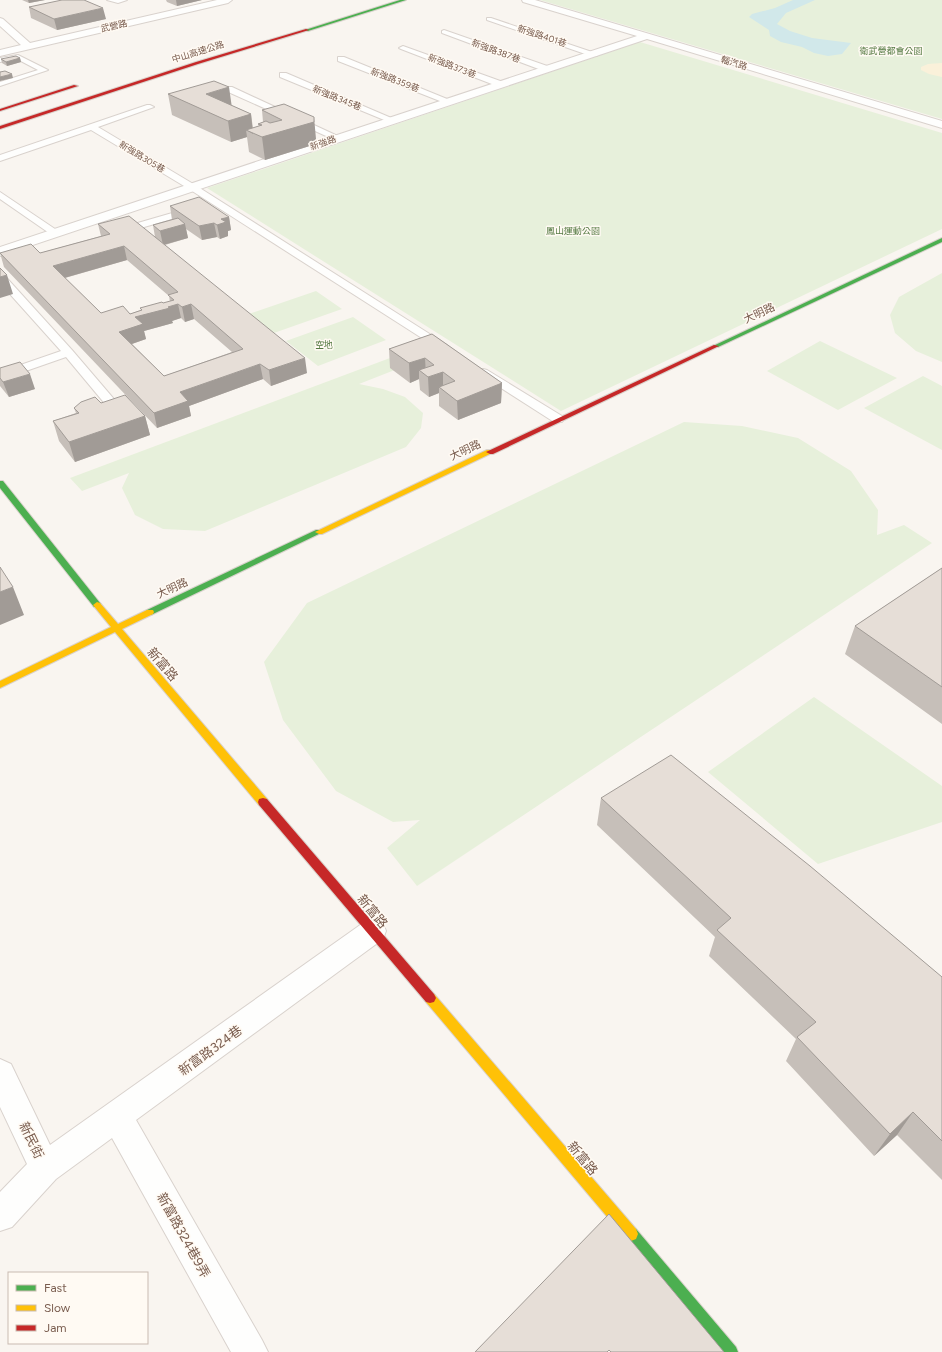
<svg xmlns="http://www.w3.org/2000/svg" width="942" height="1352" viewBox="0 0 942 1352" font-family="Figtree,'Noto Sans TC',sans-serif">
	<rect width="100%" height="100%" fill="#f9f5f0"/>
	<path fill="#e7f0db" d="M 540,0 L 942,0 L 942,119 Z
		M 640,42 L 942,133 L 942,229 L 561,411 L 207,188 Z
		M 942,273 L 942,362 L 916,351 L 895,333 L 890,315 L 899,297 Z
		M 316,291 L 342,309 L 271,334 L 246,315 Z
		M 353,317 L 386,340 L 318,366 L 286,341 Z
		M 820,341 L 897,378 L 838,410 L 767,371 Z
		M 398,355 L 410,364 L 359,384 L 383,389 L 405,397 L 423,413 L 421,428 L 406,447 L 205,531 L 163,529 L 135,515 L 122,488 L 129,473 L 82,491 L 70,478 Z
		M 923,376 L 942,386 L 942,450 L 864,408 Z
		M 684,422 L 742,426 L 798,438 L 851,471 L 878,510 L 877,535 L 904,525 L 932,543 L 417,886 L 387,848 L 420,820 L 393,822 L 336,791 L 283,720 L 264,662 L 307,603 Z
		M 814,697 L 942,786 L 942,822 L 818,864 L 708,772 Z"/>
	<path fill="#faf1da" d="M 942,63 L 942,77 L 929,74 L 921,70 L 921,67 L 928,64 Z"/>
	<path fill="#d1e8ea" d="M 793,0 L 815,0 L 786,13 L 777,24 L 790,31 L 812,38 L 851,43 L 842,54 L 828,56 L 814,53 L 802,47 L 781,42 L 770,36 L 769,30 L 749,17 L 752,14 L 775,8 Z"/>
	<g fill="none" stroke-linecap="round" stroke-linejoin="round">
		<defs>
			<path id="lane" d="M 107,0 L 127,0 L 118,3 Z
				M 487,18 L 491,18 L 598,54 L 597,56 L 591,56 L 487,20 Z
				M 444,30 L 550,67 L 551,69 L 550,71 L 544,71 L 442,33 L 442,31 Z
				M 403,46 L 503,82 L 504,84 L 500,86 L 497,86 L 401,49 L 399,48 Z
				M 18,55 L 48,70 L 0,86 L 0,82 L 38,70 L 17,59 L 0,62 L 0,58 Z
				M 338,57 L 344,57 L 452,101 L 448,103 L 445,103 L 338,61 Z
				M 280,73 L 286,73 L 396,120 L 392,122 L 389,122 L 280,77 Z
				M 226,87 L 232,87 L 342,138 L 341,140 L 335,140 L 226,91 Z
				M 147,105 L 150,105 L 154,107 L 98,127 L 195,185 L 447,345 L 449,347 L 447,349 L 439,349 L 189,189 L 91,130 L 0,161 L 0,155 Z
				M 0,192 L 58,231 L 60,233 L 58,235 L 52,235 L 0,199 Z
				M 186,209 L 191,212 L 189,214 L 120,234 L 115,231 L 117,229 Z
				M 0,274 L 4,275 L 72,350 L 119,405 L 121,408 L 119,411 L 111,411 L 66,357 L 0,380 L 0,372 L 61,351 L 0,283 Z
				M 483,369 L 487,370 L 562,416 L 564,419 L 562,422 L 554,422 L 479,374 L 477,372 L 479,370 Z"/>
			<path id="street" d="M 217,0 L 232,0 L 228,3 L 0,56 L 0,50 L 21,45 L 0,26 L 0,18 L 3,19 L 30,43 Z
				M 522,0 L 535,0 L 942,121 L 942,128 L 647,39 L 0,256 L 0,247 L 334,136 L 637,36 L 523,2 Z
				M 373,919 L 383,923 L 386,931 L 383,939 L 136,1120 L 262,1340 L 268,1352 L 231,1352 L 112,1138 L 56,1179 L 12,1227 L 0,1231 L 0,1192 L 27,1164 L 0,1107 L 0,1059 L 11,1064 L 50,1145 L 363,923 Z"/>
			<path id="fast" d="M 400,0 L 406,0 L 308,31 L 305,30 Z
				M 942,238 L 942,242 L 718,347 L 713,346 Z
				M 0,481 L 3,481 L 100,603 L 101,605 L 100,607 L 94,607 L 0,488 Z
				M 316,530 L 319,530 L 323,532 L 153,614 L 150,615 L 146,612 L 147,610 Z
				M 631,1227 L 636,1229 L 736,1347 L 738,1352 L 722,1352 L 626,1239 L 624,1234 L 626,1229 Z"/>
			<path id="slow" d="M 487,450 L 490,450 L 494,452 L 322,534 L 319,534 L 315,532 Z
				M 97,602 L 100,603 L 118,624 L 147,610 L 153,610 L 154,612 L 153,614 L 122,629 L 267,799 L 268,802 L 267,805 L 263,806 L 259,805 L 115,632 L 0,688 L 0,681 L 111,627 L 93,605 Z
				M 430,993 L 434,994 L 636,1229 L 638,1234 L 636,1239 L 631,1241 L 626,1239 L 426,1002 L 424,998 L 426,994 Z"/>
			<path id="jam" d="M 306,29 L 309,30 L 198,64 L 0,129 L 0,126 L 196,62 Z
				M 74,85 L 78,86 L 0,111 L 0,109 Z
				M 714,345 L 719,346 L 493,454 L 490,454 L 486,452 Z
				M 263,798 L 267,799 L 434,994 L 436,998 L 434,1002 L 430,1003 L 426,1002 L 259,805 L 258,802 L 259,799 Z"/>
		</defs>
		<use href="#lane" stroke="#d9d2cd" stroke-width="2"/>
		<use href="#street" stroke="#d9d2cd" stroke-width="2"/>
		<use href="#fast" stroke="#d9d2cc" stroke-width="2"/>
		<use href="#slow" stroke="#d9d2cc" stroke-width="2"/>
		<use href="#jam" stroke="#d9d2cc" stroke-width="2"/>
		<use href="#lane" fill="#fefefd" fill-rule="evenodd"/>
		<use href="#street" fill="#fefefd" fill-rule="evenodd"/>
		<use href="#fast" fill="#4caf50" fill-rule="evenodd"/>
		<use href="#slow" fill="#ffc107" fill-rule="evenodd"/>
		<use href="#jam" fill="#c62828" fill-rule="evenodd"/>
	</g>
	<path fill="#c6bfb9" fill-rule="evenodd" d="M 22,0 L 45,0 L 29,3 Z
		M 166,0 L 202,0 L 177,6 L 167,2 Z
		M 29,7 L 106,19 L 57,30 L 31,18 Z
		M 20,58 L 21,62 L 7,66 L 2,63 L 1,59 Z
		M 168,94 L 231,105 L 251,114 L 253,128 L 259,126 L 258,124 L 263,122 L 262,110 L 284,104 L 316,139 L 316,144 L 265,160 L 249,152 L 247,137 L 231,142 L 172,115 Z
		M 170,206 L 229,217 L 231,230 L 228,231 L 228,236 L 220,239 L 217,237 L 202,240 L 186,229 L 188,238 L 165,245 L 307,373 L 271,386 L 263,379 L 189,406 L 191,416 L 157,428 L 4,267 L 0,253 L 40,253 L 101,236 L 98,224 L 155,237 L 153,225 L 172,220 ZM 127,260 L 169,296 L 170,302 L 140,308 L 141,310 L 130,314 L 101,313 L 65,278 ZM 181,318 L 185,322 L 194,319 L 232,352 L 164,376 L 132,344 L 146,339 L 144,331 L 173,323 L 172,321 Z
		M 432,334 L 502,383 L 501,403 L 458,420 L 439,406 L 439,393 L 429,397 L 420,390 L 419,379 L 410,383 L 390,368 L 389,349 Z
		M 0,368 L 35,389 L 9,397 L 0,386 Z
		M 101,403 L 145,416 L 150,435 L 75,462 L 59,441 L 53,421 L 76,413 L 74,408 Z
		M 942,568 L 942,724 L 845,654 L 855,626 Z
		M 601,798 L 942,977 L 942,1180 L 897,1135 L 874,1156 L 786,1061 L 796,1039 L 709,956 L 715,937 L 597,825 Z"/>
	<path fill="#a19b96" d="M 28,0 L 45,0 L 29,3 Z
		M 176,0 L 202,0 L 177,6 Z
		M 103,8 L 106,19 L 57,30 L 54,19 Z
		M 20,58 L 21,62 L 7,66 L 6,62 Z
		M 12,74 L 13,78 L 0,81 L 0,77 Z
		M 229,87 L 232,108 L 206,94 Z
		M 251,114 L 253,134 L 246,130 L 247,137 L 231,142 L 228,121 Z
		M 314,117 L 316,139 L 316,144 L 265,160 L 262,137 Z
		M 229,217 L 231,230 L 228,231 L 228,236 L 220,239 L 217,225 L 221,219 Z
		M 214,223 L 217,237 L 202,240 L 199,226 Z
		M 185,224 L 188,238 L 163,245 L 160,231 Z
		M 124,246 L 127,260 L 57,280 L 53,266 Z
		M 7,275 L 13,294 L 0,298 L 0,277 Z
		M 178,304 L 181,318 L 172,321 L 173,323 L 144,331 L 146,339 L 123,347 L 119,332 L 135,317 Z
		M 191,304 L 194,319 L 185,322 L 182,307 Z
		M 305,358 L 307,373 L 271,386 L 269,370 Z
		M 425,358 L 426,375 L 419,370 L 419,379 L 410,383 L 409,363 Z
		M 260,364 L 263,379 L 189,406 L 191,416 L 157,428 L 154,413 L 180,392 Z
		M 443,372 L 443,390 L 439,387 L 439,393 L 429,397 L 428,377 Z
		M 30,374 L 35,389 L 9,397 L 3,382 Z
		M 502,383 L 501,403 L 458,420 L 457,401 Z
		M 145,416 L 150,435 L 75,462 L 69,442 Z
		M 13,587 L 24,615 L 0,625 L 0,592 Z
		M 913,1112 L 897,1135 L 874,1156 L 890,1134 Z"/>
	<path fill="#e6ded7" stroke="#a19b96" fill-rule="evenodd" d="M 62,0 L 84,0 L 103,8 L 54,19 L 29,7 Z
		M 16,56 L 20,58 L 6,62 L 1,59 Z
		M 5,71 L 12,74 L 0,77 L 0,72 Z
		M 214,81 L 229,87 L 206,94 L 251,114 L 228,121 L 168,94 Z
		M 284,104 L 314,117 L 314,122 L 262,137 L 246,130 L 262,125 L 258,124 L 266,121 L 270,123 L 282,120 L 262,110 Z
		M 199,197 L 229,217 L 221,219 L 226,222 L 217,225 L 214,223 L 199,226 L 170,206 Z
		M 129,216 L 305,358 L 269,370 L 260,364 L 180,392 L 188,401 L 154,413 L 0,253 L 31,244 L 40,253 L 110,234 L 98,224 ZM 124,246 L 178,292 L 168,295 L 174,300 L 163,303 L 162,302 L 140,308 L 142,310 L 130,314 L 123,306 L 101,313 L 53,266 ZM 178,304 L 182,307 L 191,304 L 243,349 L 164,376 L 119,332 L 143,324 L 135,317 L 170,308 L 168,307 Z
		M 178,218 L 185,224 L 160,231 L 153,225 Z
		M 0,268 L 7,275 L 0,277 Z
		M 432,334 L 502,383 L 457,401 L 439,387 L 455,381 L 443,372 L 428,377 L 419,370 L 434,365 L 425,358 L 409,363 L 389,349 Z
		M 20,362 L 30,374 L 3,382 L 0,378 L 0,368 Z
		M 125,395 L 145,416 L 69,442 L 53,421 L 79,413 L 74,408 L 81,402 L 95,397 L 101,403 Z
		M 0,567 L 13,587 L 0,592 Z
		M 942,568 L 942,687 L 855,626 Z
		M 671,755 L 810,866 L 942,977 L 942,1141 L 913,1112 L 890,1134 L 797,1037 L 816,1022 L 717,930 L 731,918 L 601,798 Z
		M 609,1214 L 724,1352 L 611,1352 L 609,1350 L 607,1352 L 475,1352 Z"/>
	<g text-anchor="middle" stroke-width="3" stroke-linejoin="round" paint-order="stroke">
		<g font-size="9" fill="#795c4e" stroke="#fffaf3">
			<text transform="translate(114 26) rotate(-13)" y="3">武營路</text>
			<text transform="translate(542 36) rotate(18)" y="3">新強路401巷</text>
			<text transform="translate(496 51) rotate(20)" y="3">新強路387巷</text>
			<text transform="translate(198 52) rotate(-17)" y="3">中山高速公路</text>
			<text transform="translate(734 63) rotate(17)" y="3">輜汽路</text>
			<text transform="translate(452 66) rotate(21)" y="3">新強路373巷</text>
			<text transform="translate(395 80) rotate(21)" y="3">新強路359巷</text>
			<text transform="translate(337 98) rotate(22)" y="3">新強路345巷</text>
			<text transform="translate(323 143) rotate(-19)" y="3">新強路</text>
			<text transform="translate(142 157) rotate(31)" y="3">新強路305巷</text>
		</g>
		<g font-size="9" fill="#547942" stroke="#fffaf3">
			<text x="891" y="54">衛武營都會公園</text>
			<text x="573" y="234">鳳山運動公園</text>
			<text x="324" y="348">空地</text>
		</g>
		<g font-size="11" fill="#795c4e" stroke="#fffaf3">
			<text transform="translate(759 313) rotate(-25)" y="4">大明路</text>
			<text transform="translate(465 450) rotate(-25)" y="4">大明路</text>
			<text transform="translate(172 588) rotate(-25)" y="4">大明路</text>
		</g>
		<g font-size="13" fill="#795c4e" stroke="#fffaf3">
			<text transform="translate(163 664) rotate(49)" y="5">新富路</text>
			<text transform="translate(373 911) rotate(50)" y="5">新富路</text>
			<text transform="translate(210 1050) rotate(-36)" y="5">新富路324巷</text>
			<text transform="translate(32 1140) rotate(64)" y="5">新民街</text>
			<text transform="translate(583 1158) rotate(50)" y="5">新富路</text>
			<text transform="translate(184 1235) rotate(61)" y="5">新富路324巷9弄</text>
		</g>
	</g>
	<rect x="8" y="1272" width="140" height="72" fill="#fffaf3" stroke="#c9bbb1"/>
	<rect x="16" y="1285" width="20" height="6" fill="#4caf50" stroke="#c9bbb1"/>
	<text x="44" y="1292" font-size="12" fill="#795c4e">Fast</text>
	<rect x="16" y="1305" width="20" height="6" fill="#ffc107" stroke="#c9bbb1"/>
	<text x="44" y="1312" font-size="12" fill="#795c4e">Slow</text>
	<rect x="16" y="1325" width="20" height="6" fill="#c62828" stroke="#c9bbb1"/>
	<text x="44" y="1332" font-size="12" fill="#795c4e">Jam</text>
</svg>
